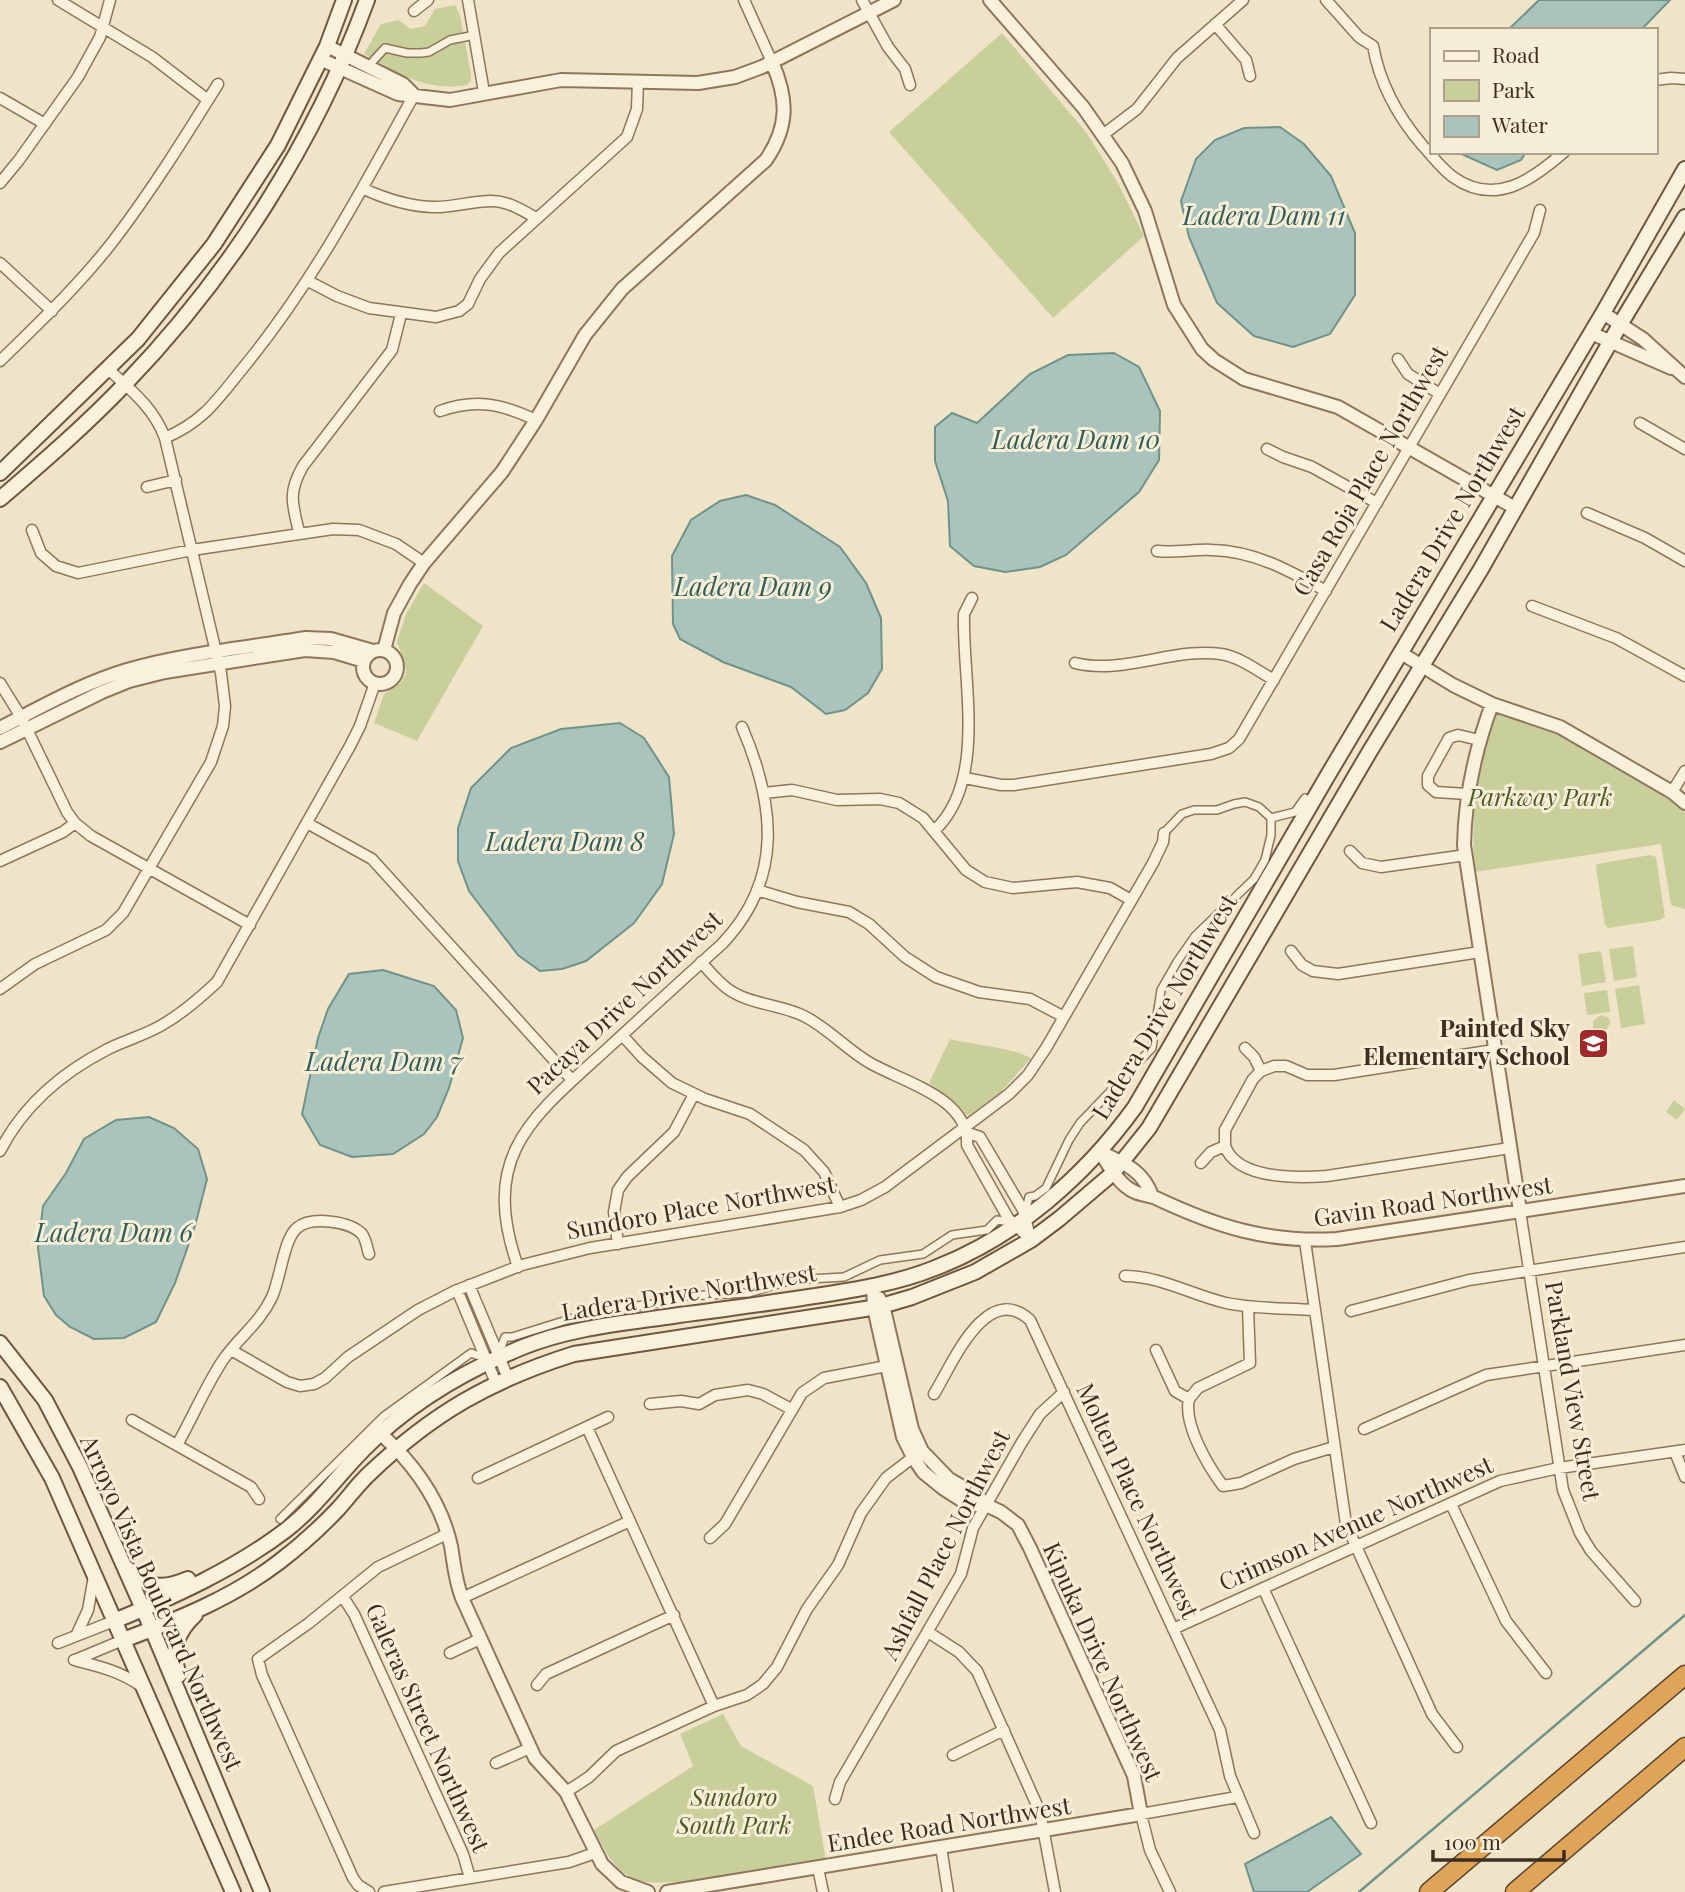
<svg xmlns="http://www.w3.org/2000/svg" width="1685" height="1892" viewBox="0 0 1685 1892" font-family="'Playfair Display',serif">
	<rect width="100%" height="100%" fill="#f0e4c8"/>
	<path fill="#c9cf9b" d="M 455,5 L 460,15 L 471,75 L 471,81 L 467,85 C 425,92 399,73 364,54 L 381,24 L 398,20 L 411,29 L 425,26 L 435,9 Z
		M 1002,33 L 1086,132 L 1118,183 L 1144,236 L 1053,318 L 889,132 Z
		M 424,583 L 483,626 L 417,741 L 374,723 L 384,694 C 415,677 407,670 397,642 L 406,614 Z
		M 1496,711 L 1560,734 L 1661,794 L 1685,812 L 1685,909 L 1671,905 L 1661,844 L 1475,872 C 1470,812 1476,768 1496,711 Z
		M 1650,855 L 1656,857 L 1665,917 L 1660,920 L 1608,928 L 1605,925 L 1596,868 L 1597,864 Z
		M 1633,946 L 1637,977 L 1614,981 L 1609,949 Z
		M 1601,951 L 1606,982 L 1582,986 L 1578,954 Z
		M 1639,985 L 1645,1024 L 1621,1028 L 1615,989 Z
		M 1607,990 L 1610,1012 L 1587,1015 L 1584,993 Z
		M 1601,1015 L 1609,1018 L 1610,1023 L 1606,1031 L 1595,1033 L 1593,1030 L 1593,1021 Z
		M 950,1039 C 978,1046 1006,1046 1031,1058 L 999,1094 L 968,1116 L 952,1100 L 929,1083 Z
		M 1674,1100 L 1685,1109 L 1677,1120 L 1666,1112 Z
		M 723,1714 L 741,1746 L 813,1786 L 826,1861 C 788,1866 663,1892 634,1879 C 614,1870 603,1848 594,1830 L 693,1766 L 680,1734 Z"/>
	<path fill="#a9c4bc" stroke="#6f938a" stroke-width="2" d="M 1539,0 L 1670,0 L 1641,30 L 1508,30 Z
		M 1280,127 L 1304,144 L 1331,176 L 1355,233 L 1355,295 L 1330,334 L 1293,347 L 1254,336 L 1217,303 L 1189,237 L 1181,201 L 1196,159 L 1215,140 L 1244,128 Z
		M 1457,152 L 1526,152 L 1521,160 L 1497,170 Z
		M 1114,353 L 1139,367 L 1160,411 L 1159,460 L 1139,492 L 1066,555 L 1040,567 L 1005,572 L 974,566 L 950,546 L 948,501 L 935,461 L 935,427 L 952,413 L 977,423 L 1030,374 L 1068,355 Z
		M 746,495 L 775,505 L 840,547 L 866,583 L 881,618 L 882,669 L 868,693 L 845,710 L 826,714 L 791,687 L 723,662 L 680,639 L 673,624 L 672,556 L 691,520 L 720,501 Z
		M 620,723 L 644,738 L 669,777 L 674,834 L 662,884 L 634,923 L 586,961 L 562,969 L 540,971 L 518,955 L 469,891 L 458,861 L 458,828 L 471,788 L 511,748 L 561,729 Z
		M 383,970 L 434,986 L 456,1010 L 463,1038 L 449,1088 L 437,1117 L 424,1134 L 393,1154 L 352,1157 L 320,1145 L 302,1114 L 318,1038 L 328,1009 L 349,974 Z
		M 149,1117 L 174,1128 L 198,1149 L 207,1179 L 195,1226 L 175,1283 L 156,1322 L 124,1338 L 94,1339 L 70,1327 L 56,1315 L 44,1296 L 38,1248 L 43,1206 L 66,1173 L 84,1139 L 116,1120 Z
		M 1331,1817 L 1361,1854 L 1307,1892 L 1254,1892 L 1245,1864 Z"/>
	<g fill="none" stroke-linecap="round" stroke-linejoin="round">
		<path stroke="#6f938a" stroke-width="2.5" d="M 1359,1892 L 1685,1615"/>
		<defs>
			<path id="pedestrian" d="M 373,61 L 385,48 L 407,53 L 421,53 L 429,52 L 450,40 L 475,35
				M 1271,818 L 1295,812 L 1305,798
				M 1027,1205 L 1029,1197 L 1035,1196 L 1046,1188 L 1069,1140 L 1080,1123 L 1152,1048 L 1161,990 L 1177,962 L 1195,936 L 1254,879 L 1265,860 L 1271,835 L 1271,818 L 1259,807 L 1245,802 L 1234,804 L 1217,810 L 1194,810 L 1182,814 L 1164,833
				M 502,1345 L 505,1337 L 512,1337 L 599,1310 L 654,1304 L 685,1296 L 749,1293 L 791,1280 L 844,1277 L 880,1260 L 923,1254 L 952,1235 L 987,1230 L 997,1220 L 1003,1221
				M 280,1519 L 384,1416 L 471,1353 L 479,1356"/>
			<path id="minor" d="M 58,0 L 152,57 L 208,100
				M 468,0 L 484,92
				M 744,0 L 772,62
				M 862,0 L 888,47 L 905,69 L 910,85
				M 1326,0 L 1359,37 L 1373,46 C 1380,85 1398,117 1423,146 C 1433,157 1442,169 1453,177 C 1495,207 1532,180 1564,152
				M 414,11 L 428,0
				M 1215,24 L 1246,60 L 1250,76
				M 1655,80 L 1671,78 L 1685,79
				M 0,98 L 45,124
				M 1104,134 L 1137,109 L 1177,58 L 1243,0
				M 0,183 L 19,160 L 78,77 L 100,37 L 110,0
				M 364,189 C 386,199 407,206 432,207 C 452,208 471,201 491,201 C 508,201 522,210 536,218
				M 0,263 L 52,311
				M 308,281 L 337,296 L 369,308 L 436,317 L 459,311 L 468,304 L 480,279 L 499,253 L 627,137 L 637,109 L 638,81
				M 1398,359 L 1408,374 L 1440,394
				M 0,361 C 40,322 80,284 114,240 C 152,190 185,137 218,84
				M 440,411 C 476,398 502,404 536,420
				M 1640,423 L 1685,449
				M 165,438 C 204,421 217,400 243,368 C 312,284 362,190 414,95
				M 1267,449 L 1283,457 L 1312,467 L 1377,503
				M 147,487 L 176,480
				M 1587,513 L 1645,538 L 1685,561
				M 32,530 L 41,553 L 56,566 L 78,573 L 192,550 L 333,529 L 359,530 L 396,544 L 424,563
				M 299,532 C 292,503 288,492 303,466 L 392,350 L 401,314
				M 1157,551 C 1176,553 1194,549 1212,550 C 1255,551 1290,571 1326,591
				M 1532,606 L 1616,638 L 1685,676
				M 1075,663 C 1123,675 1175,647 1221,654 C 1240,657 1258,671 1274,680
				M 0,683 L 21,717 L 67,812 L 75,823 L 91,836 L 250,925
				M 965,778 L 1001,785 L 1014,785 L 1211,754 L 1229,748 L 1239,739 L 1534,233 L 1540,210
				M 1672,792 L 1685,771
				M 764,793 L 792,790 L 837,800 L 880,799 L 899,803 L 923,818 L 966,870 L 985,882 L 1013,888 L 1077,882 L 1110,888 L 1131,900
				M 1467,794 L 1436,792 L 1428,785 L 1428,776 L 1449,738 L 1458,735 L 1479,740
				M 307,823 L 372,859 L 572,1080
				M 934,831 C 988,781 962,681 964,614 L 972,598
				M 1350,851 L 1362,863 L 1381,867 L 1466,855
				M 0,861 L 63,832 L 75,823
				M 757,890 L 797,902 L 849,912 L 869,924 L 905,957 L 936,977 L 979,992 L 1030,999 L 1064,1017
				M 1291,951 L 1302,965 L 1313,971 L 1338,974 L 1480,952
				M 701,962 C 710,972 718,982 728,989 C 750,1005 780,1004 804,1016 C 828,1028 847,1050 870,1063 C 903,1082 970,1098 967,1145 L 1008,1218 L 1031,1240
				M 0,989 L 35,964 L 106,930 L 123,913 L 211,762 L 223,726 L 225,706 L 221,673 L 165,438 C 154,408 131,390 108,369
				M 622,1035 L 642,1057 L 672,1083 L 705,1099 L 750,1114 L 804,1150 L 824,1172 L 840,1207
				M 1245,1048 L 1254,1057 L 1261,1071
				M 968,1133 L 980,1137 L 1023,1210 L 1031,1240
				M 1225,1146 C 1237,1180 1298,1178 1327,1176 L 1510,1148
				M 0,1151 C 23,1106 63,1072 108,1049 C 126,1040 145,1035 162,1025 C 183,1013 200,998 217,982 L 350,746 L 360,726 L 375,683
				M 1201,1163 L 1211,1152 L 1225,1146 L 1225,1130 L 1253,1079 L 1261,1071 L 1274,1066 L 1286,1066 L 1307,1075 L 1334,1075 L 1494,1050
				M 1520,1211 L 1563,1490 L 1580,1533 L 1591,1551 L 1635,1601
				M 1305,1241 L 1346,1524 L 1432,1714 L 1457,1747
				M 618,1244 L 614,1212 L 618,1190 L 627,1177 L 674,1132 L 694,1094
				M 518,1267 C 479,1155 531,1118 607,1049 C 645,1014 683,979 722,944 C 784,879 775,804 742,727
				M 1125,1276 C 1160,1276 1192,1295 1226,1303 C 1255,1309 1284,1308 1314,1310
				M 469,1285 L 508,1378
				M 457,1290 L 496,1383
				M 1351,1311 L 1469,1280 L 1685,1247
				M 231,1350 L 287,1382 L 300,1386 L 314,1384 L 325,1378 L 348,1357 L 418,1310 L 455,1291 L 522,1265 L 590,1248 L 840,1207 L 861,1200 L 885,1187 L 1009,1094 L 1028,1075 L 1046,1048 L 1153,863 L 1163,842 L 1164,833
				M 1156,1350 L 1175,1391 L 1189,1399 C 1183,1424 1208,1466 1223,1486 L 1241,1483 L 1294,1459 L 1334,1447
				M 934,1394 C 952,1365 986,1280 1030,1320 L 1220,1730 L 1230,1776 L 1254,1833
				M 1189,1399 L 1198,1388 L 1250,1363 L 1248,1307
				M 650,1404 L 681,1401 L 699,1404 L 715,1395 L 748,1390 L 763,1394 L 791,1409
				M 132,1420 L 251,1487 L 259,1499
				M 587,1427 L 714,1706
				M 1364,1429 L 1486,1375 L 1685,1345
				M 177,1445 C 193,1417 205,1387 223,1360 C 238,1338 260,1323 272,1297 C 280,1280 284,1238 297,1228 C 311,1216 350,1221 362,1234 C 366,1239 367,1248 369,1254
				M 1675,1452 L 1685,1477
				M 478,1478 L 608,1417
				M 1451,1504 L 1506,1621 L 1546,1673
				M 710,1538 L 725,1524 L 802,1393 L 824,1378 L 892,1365
				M 1263,1588 L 1371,1823
				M 343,1597 L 354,1614 L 463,1854 L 470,1878
				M 462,1598 L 630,1521
				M 1173,1629 L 1500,1481 L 1559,1468 L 1685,1450
				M 928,1632 L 959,1652 L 977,1671 L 1040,1812 L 1055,1892
				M 76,1636 L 88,1610 L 94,1576
				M 58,1643 L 114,1621
				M 450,1653 L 480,1639
				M 74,1660 C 98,1666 120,1671 141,1686
				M 75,1660 L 123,1640
				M 537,1685 L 546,1674 L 674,1615
				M 953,1755 L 1004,1730
				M 496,1763 L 530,1748
				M 566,1792 L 589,1777 L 616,1751 L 714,1706 L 747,1695 L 763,1684 L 777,1667 L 807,1609 L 838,1565 L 861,1513 L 886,1478 L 916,1455
				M 835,1799 L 840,1782 L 961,1574 L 973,1528 L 1022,1442 L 1040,1414 L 1064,1392
				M 941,1847 L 948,1892
				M 818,1868 L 823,1892
				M 369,1892 L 358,1885 L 353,1878 L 262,1675 L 258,1659 L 309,1623 L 378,1567 L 447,1534
				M 384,1892 L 569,1862 L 595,1853
				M 1170,1892 L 1150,1850 L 1141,1814 L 1237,1797"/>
			<path id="tertiary" d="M 990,0 L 1083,107 L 1122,163 L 1145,211 L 1174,305 L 1202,349 L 1214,360 L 1244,379 L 1338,407 L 1515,508
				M 327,46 L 403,84 L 414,95
				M 320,59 L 398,94 L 450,100 L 561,80 L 698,83 L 735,77 L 762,67 L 894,0
				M 1603,313 L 1643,339 L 1685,377
				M 1591,333 L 1671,368
				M 384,650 L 394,613 L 410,584 L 424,563 L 502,472 L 536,420 L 585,335 L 622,289 L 766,160 C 789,126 788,99 772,62
				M363 667a17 17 0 1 1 34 0a17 17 0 1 1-34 0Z
				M 1401,653 L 1453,685 L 1492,704 L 1560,727 L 1672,792 L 1685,803
				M 1492,704 C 1475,750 1465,796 1464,845 L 1520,1211
				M 0,728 C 41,707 83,683 127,670 C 185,653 247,648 306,638 L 331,639 L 373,651
				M 0,742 L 102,692 L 129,681 L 165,672 L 305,650 L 334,652 L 364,661
				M 1100,1152 C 1109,1166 1119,1185 1135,1192 C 1141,1195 1149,1195 1156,1198 C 1217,1227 1269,1243 1337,1239 L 1685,1186
				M 1100,1152 C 1124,1163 1143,1170 1152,1196
				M 879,1298 L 883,1305 L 912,1429 L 922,1451 L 949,1479 L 978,1496 L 986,1505
				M 380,1433 C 413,1463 441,1501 451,1546 C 454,1564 455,1580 462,1598 L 535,1758 L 566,1792 L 602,1864 L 621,1882 L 648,1892
				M 667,1892 L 1141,1814 L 1134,1776 L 1030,1548 L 1018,1525 L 1001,1512 L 986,1505 L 969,1505 L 944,1489 L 923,1472 L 913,1457 L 903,1437 L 874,1308 L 873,1287"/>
			<path id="secondary" d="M 0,473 L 138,339 L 214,244 L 278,145 L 327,46 L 344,0
				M 0,499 C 43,462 86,425 125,384 C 230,275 315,142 367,0
				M 0,1343 L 45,1400 L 80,1467 L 152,1629 L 262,1892
				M 0,1387 L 52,1478 L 233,1892
				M 125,1567 C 149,1586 158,1592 188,1579
				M 114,1621 C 173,1597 235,1569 286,1530 C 316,1507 338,1475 364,1449 C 409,1403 464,1371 523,1347 C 572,1327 627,1323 679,1315 C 720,1310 761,1304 802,1298 C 847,1291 893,1285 935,1268 C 1016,1237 1085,1176 1135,1107 L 1328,775 L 1603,313 L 1685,169
				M 123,1640 C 177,1620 232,1598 279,1562 C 300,1546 320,1528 338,1509 C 349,1497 358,1484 370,1473 C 433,1413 491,1380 574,1354 L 878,1307 L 912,1297 L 975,1272 L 1031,1240 L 1059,1219 L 1113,1173 L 1149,1128 L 1370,751 L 1481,569 L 1621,323 L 1685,217
				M 179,1675 C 170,1650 177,1632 195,1615"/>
			<path id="motorway" d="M 1429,1892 L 1685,1675
				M 1515,1892 L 1685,1747"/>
		</defs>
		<use href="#pedestrian" stroke="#8d765c" stroke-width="10"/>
		<use href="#minor" stroke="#8d765c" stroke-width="13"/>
		<use href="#tertiary" stroke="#8d765c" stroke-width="16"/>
		<use href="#secondary" stroke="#6f573f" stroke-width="18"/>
		<use href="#motorway" stroke="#5b4430" stroke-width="21"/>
		<use href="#pedestrian" stroke="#faf1dc" stroke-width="7"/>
		<use href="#minor" stroke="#faf1dc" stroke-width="10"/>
		<use href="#tertiary" stroke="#faf1dc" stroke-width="12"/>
		<use href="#secondary" stroke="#faf1dc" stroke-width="14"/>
		<use href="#motorway" stroke="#e0a458" stroke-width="18"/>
	</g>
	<defs>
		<symbol id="school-square" viewBox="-11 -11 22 22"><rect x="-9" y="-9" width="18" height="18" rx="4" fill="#9e2a2b" stroke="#f7eed8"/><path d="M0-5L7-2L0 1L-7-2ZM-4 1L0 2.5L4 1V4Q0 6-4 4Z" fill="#fff"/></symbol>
	</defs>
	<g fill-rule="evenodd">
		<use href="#school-square" x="1576" y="1026" width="35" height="35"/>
	</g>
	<g text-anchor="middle" stroke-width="6" stroke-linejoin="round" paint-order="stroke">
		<g font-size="24" fill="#3d2e20" stroke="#f7eed8">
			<text transform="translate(1371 471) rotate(-60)" y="8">Casa Roja Place Northwest</text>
			<text transform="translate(1453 519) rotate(-59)" y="8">Ladera Drive Northwest</text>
			<text transform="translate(625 1003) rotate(-43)" y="8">Pacaya Drive Northwest</text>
			<text transform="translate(1165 1007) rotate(-59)" y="8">Ladera Drive Northwest</text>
			<text transform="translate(1433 1202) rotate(-8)" y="8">Gavin Road Northwest</text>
			<text transform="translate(701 1208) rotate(-10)" y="8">Sundoro Place Northwest</text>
			<text transform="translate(689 1293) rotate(-9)" y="8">Ladera Drive Northwest</text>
			<text transform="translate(1572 1391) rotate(80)" y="8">Parkland View Street</text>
			<text transform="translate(1137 1501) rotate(65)" y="8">Molten Place Northwest</text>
			<text transform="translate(1356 1524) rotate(-24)" y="8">Crimson Avenue Northwest</text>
			<text transform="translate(946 1545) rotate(-63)" y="8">Ashfall Place Northwest</text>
			<text transform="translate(161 1603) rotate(66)" y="8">Arroyo Vista Boulevard Northwest</text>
			<text transform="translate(1102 1662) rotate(66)" y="8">Kipuka Drive Northwest</text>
			<text transform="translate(427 1728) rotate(66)" y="8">Galeras Street Northwest</text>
			<text transform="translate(949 1825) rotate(-9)" y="8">Endee Road Northwest</text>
		</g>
		<g font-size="24" font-style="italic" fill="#4d5a26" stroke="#f7eed8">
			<text x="1540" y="806">Parkway Park</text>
			<text x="734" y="1806">Sundoro<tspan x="734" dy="28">South Park</tspan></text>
		</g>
		<g font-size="24" font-weight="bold" fill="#3d2e20" stroke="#f7eed8" text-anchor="end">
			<text x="1570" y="1037">Painted Sky<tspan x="1570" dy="28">Elementary School</tspan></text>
		</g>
		<g font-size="26" font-style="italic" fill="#2f5d5a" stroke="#f7eed8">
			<text x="1264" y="225">Ladera Dam 11</text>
			<text x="1076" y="449">Ladera Dam 10</text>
			<text x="753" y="596">Ladera Dam 9</text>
			<text x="565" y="851">Ladera Dam 8</text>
			<text x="384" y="1071">Ladera Dam 7</text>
			<text x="114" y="1242">Ladera Dam 6</text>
		</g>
	</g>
	<rect x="1430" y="28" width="228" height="126" fill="#f7eed8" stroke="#ada18e" stroke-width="2"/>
	<rect x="1444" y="51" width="35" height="10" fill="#faf1dc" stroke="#ada18e" stroke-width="2"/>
	<text x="1492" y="63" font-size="21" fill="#3d2e20">Road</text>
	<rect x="1444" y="80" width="35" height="21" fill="#c9cf9b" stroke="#ada18e" stroke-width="2"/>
	<text x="1492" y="98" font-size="21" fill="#3d2e20">Park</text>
	<rect x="1444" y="116" width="35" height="21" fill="#a9c4bc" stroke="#ada18e" stroke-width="2"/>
	<text x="1492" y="133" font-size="21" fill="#3d2e20">Water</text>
	<path d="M1433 1850v10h131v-10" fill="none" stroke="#3d2e20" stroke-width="3.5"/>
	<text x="1444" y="1850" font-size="21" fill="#3d2e20" stroke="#f7eed8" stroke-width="5" paint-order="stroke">100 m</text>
</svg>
